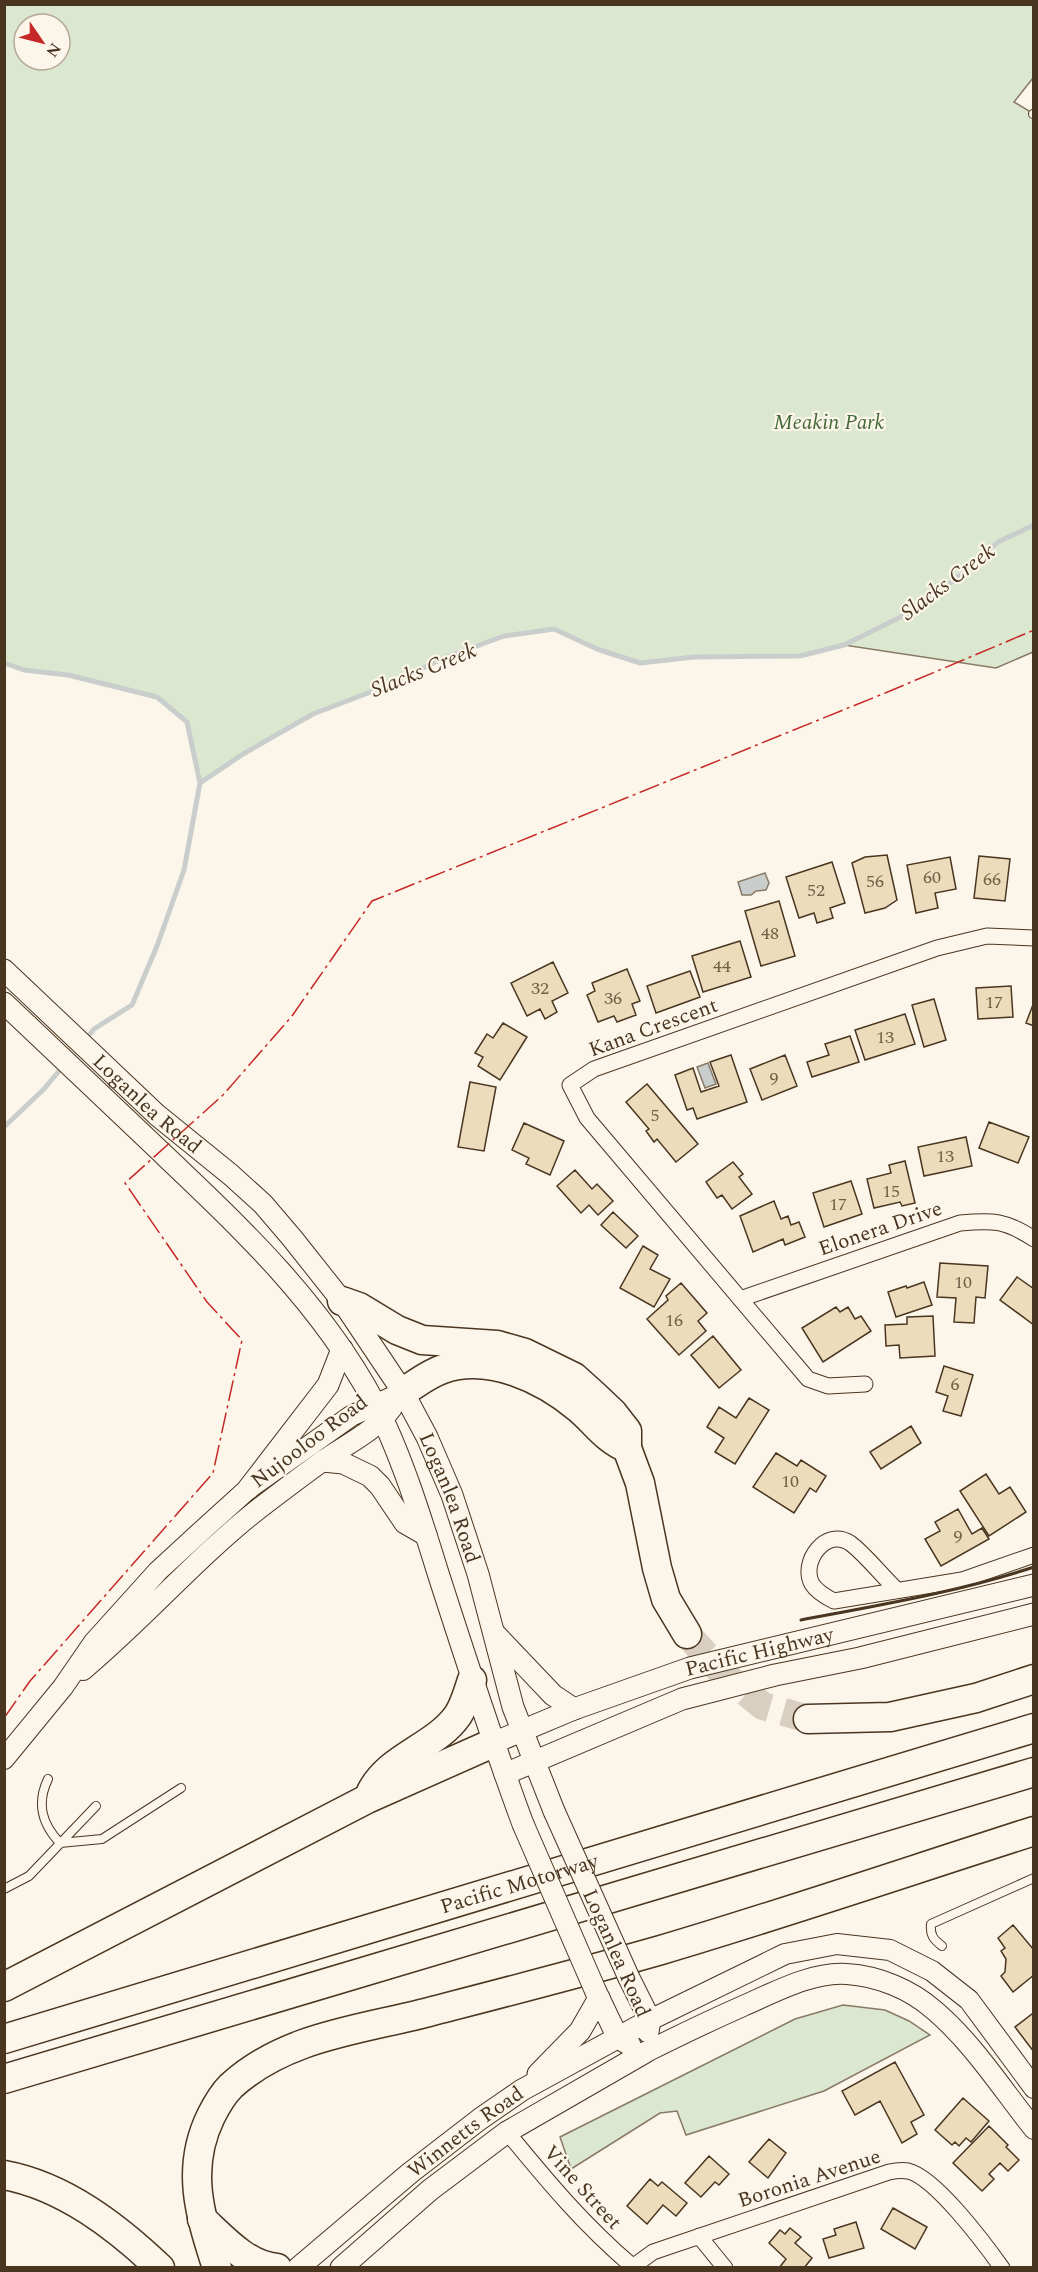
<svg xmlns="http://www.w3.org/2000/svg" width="1038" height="2272" viewBox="0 0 1038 2272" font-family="Spectral,serif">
	<rect width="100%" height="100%" fill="#fbf6e9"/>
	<path fill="#dce7d0" stroke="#887966" stroke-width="1.5" fill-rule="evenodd" d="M 5,5 L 1033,5 L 1033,78 L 1014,102 L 1034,114 L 1033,652 L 996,668 L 844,645 L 800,656 L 695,657 L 640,663 L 597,649 L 554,629 L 504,636 L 444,658 L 381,688 L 313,714 L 243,754 L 200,783 L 187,723 L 157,697 L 68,675 L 24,670 L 5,663 ZM 24,24 L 60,24 L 60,60 L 24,60 Z
		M 843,2005 L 885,2010 L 909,2021 L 930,2035 L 824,2091 L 686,2135 L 677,2111 L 660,2113 L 571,2169 L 560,2137 L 795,2019 Z"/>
	<path fill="#c9cecd" stroke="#887966" stroke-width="1.5" d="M 765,873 L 769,883 L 766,890 L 756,891 L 751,895 L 742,895 L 738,882 Z
		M 708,1063 L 716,1084 L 705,1088 L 697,1067 Z"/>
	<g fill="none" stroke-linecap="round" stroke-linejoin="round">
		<path stroke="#c9cecd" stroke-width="5" d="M 4,663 L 24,670 L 68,675 L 157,697 L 187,722 L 200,783 L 184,870 L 157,946 L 132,1005 L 94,1029 L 85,1040
			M 200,783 L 243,754 L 313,714 L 381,688 L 444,658 L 504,636 L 554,629 L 597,649 L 640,663 L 694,657 L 800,656 L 844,645 L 917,609 L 963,573 L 998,542 L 1034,525
			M 4,1127 L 44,1089 L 64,1065"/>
	</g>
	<path fill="#ecdcbc" stroke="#4a3520" stroke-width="1.5" d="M 887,855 L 897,900 L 885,908 L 865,913 L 852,863 L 865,857 Z
		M 979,856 L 1010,859 L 1005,901 L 974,898 Z
		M 950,857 L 956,889 L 935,893 L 938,908 L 916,913 L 907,865 Z
		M 832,862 L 845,903 L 830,908 L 833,918 L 817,923 L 814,913 L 799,918 L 786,877 Z
		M 779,901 L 795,956 L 761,966 L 745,911 Z
		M 740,941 L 751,977 L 703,992 L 692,956 Z
		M 553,962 L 568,993 L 552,1001 L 557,1012 L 545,1019 L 540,1009 L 527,1016 L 511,983 Z
		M 627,969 L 640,1001 L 632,1004 L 636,1015 L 617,1022 L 614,1016 L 598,1022 L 587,995 L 595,991 L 592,983 Z
		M 690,971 L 700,997 L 656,1013 L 647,986 Z
		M 1011,986 L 1013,1017 L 978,1019 L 976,988 Z
		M 934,999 L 946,1040 L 924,1047 L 912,1005 Z
		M 1034,1002 L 1034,1026 L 1026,1023 Z
		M 905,1014 L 915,1044 L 865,1060 L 855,1030 Z
		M 503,1023 L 527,1037 L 500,1080 L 478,1066 L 483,1057 L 475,1053 L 487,1034 L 493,1038 Z
		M 850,1036 L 859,1062 L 812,1077 L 807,1062 L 829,1055 L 825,1044 Z
		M 731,1055 L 747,1102 L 697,1119 L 693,1108 L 687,1110 L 675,1075 L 693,1068 L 701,1092 L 719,1086 L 710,1062 Z
		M 785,1055 L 797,1086 L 762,1100 L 750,1069 Z
		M 470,1082 L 496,1087 L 484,1151 L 458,1147 Z
		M 647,1084 L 698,1144 L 676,1162 L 657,1139 L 654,1142 L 646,1131 L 649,1129 L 626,1102 Z
		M 989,1122 L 1029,1137 L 1018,1163 L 979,1148 Z
		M 524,1123 L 564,1141 L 550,1175 L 526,1164 L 529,1158 L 512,1150 Z
		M 966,1137 L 972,1166 L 924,1176 L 918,1147 Z
		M 905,1161 L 915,1203 L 902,1206 L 900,1202 L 874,1208 L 867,1179 L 891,1173 L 889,1165 Z
		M 733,1162 L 743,1174 L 739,1177 L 752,1194 L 732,1209 L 722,1195 L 717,1198 L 706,1182 Z
		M 575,1170 L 592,1189 L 597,1184 L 613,1201 L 598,1215 L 589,1205 L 581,1213 L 557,1186 Z
		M 851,1181 L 862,1214 L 824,1227 L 813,1193 Z
		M 774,1201 L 781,1219 L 788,1216 L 791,1225 L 799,1222 L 805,1237 L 785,1245 L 783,1239 L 753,1252 L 740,1216 Z
		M 613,1212 L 638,1236 L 626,1248 L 601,1225 Z
		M 643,1246 L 658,1255 L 650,1269 L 670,1279 L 654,1307 L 620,1288 Z
		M 940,1263 L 988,1266 L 985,1298 L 976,1297 L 974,1323 L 954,1322 L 956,1298 L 937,1297 Z
		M 1017,1277 L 1034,1289 L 1034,1325 L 1000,1300 Z
		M 924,1282 L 932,1305 L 896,1317 L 888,1292 L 906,1286 L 907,1288 Z
		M 681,1283 L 707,1313 L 698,1321 L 706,1331 L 679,1355 L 647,1319 L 668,1300 L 666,1296 Z
		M 836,1307 L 840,1312 L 848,1307 L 855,1319 L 861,1316 L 871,1331 L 823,1362 L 802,1328 Z
		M 933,1316 L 935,1356 L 900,1358 L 899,1345 L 886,1346 L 885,1325 L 907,1324 L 907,1317 Z
		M 713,1336 L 741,1370 L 719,1388 L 691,1355 Z
		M 944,1366 L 973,1375 L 961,1416 L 943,1411 L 948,1396 L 936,1392 Z
		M 749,1398 L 769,1410 L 735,1464 L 715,1452 L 724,1438 L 707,1427 L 719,1407 L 736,1418 Z
		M 911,1426 L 921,1443 L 881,1469 L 870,1452 Z
		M 776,1453 L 797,1466 L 801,1460 L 826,1476 L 816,1492 L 810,1488 L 794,1513 L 753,1487 Z
		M 986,1474 L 999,1494 L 1010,1487 L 1026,1512 L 989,1536 L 960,1491 Z
		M 958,1509 L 972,1534 L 982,1528 L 989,1539 L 941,1566 L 925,1539 L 940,1531 L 935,1522 Z
		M 1013,1925 L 1034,1950 L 1034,1975 L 1013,1992 L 1001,1976 L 1005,1972 L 1006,1959 L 1001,1951 L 1005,1948 L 998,1938 Z
		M 1032,2014 L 1034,2016 L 1034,2052 L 1015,2027 Z
		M 895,2062 L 924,2115 L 911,2122 L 917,2134 L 902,2143 L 880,2101 L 855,2115 L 842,2091 Z
		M 963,2098 L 989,2121 L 971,2142 L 966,2138 L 959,2146 L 955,2142 L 952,2145 L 935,2130 Z
		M 989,2126 L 1008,2145 L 1006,2147 L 1019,2160 L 1008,2171 L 1000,2163 L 989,2174 L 994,2179 L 982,2191 L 953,2163 Z
		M 769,2139 L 786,2153 L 768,2178 L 749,2162 Z
		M 709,2156 L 729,2174 L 719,2185 L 715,2182 L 701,2197 L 685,2183 Z
		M 650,2179 L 658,2186 L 662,2182 L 687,2203 L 676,2216 L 663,2205 L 647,2224 L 627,2206 Z
		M 893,2208 L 927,2227 L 915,2249 L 881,2229 Z
		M 856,2222 L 864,2248 L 829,2258 L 823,2239 L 836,2235 L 834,2229 Z
		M 790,2228 L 801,2237 L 795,2243 L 812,2258 L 804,2268 L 779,2268 L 786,2259 L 769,2243 L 780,2230 L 785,2234 Z"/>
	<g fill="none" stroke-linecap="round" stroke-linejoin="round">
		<path stroke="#d8cfc1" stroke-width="28" stroke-dasharray="28 14" stroke-linecap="butt" d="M 687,1634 L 722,1673 L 763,1706 L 808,1719"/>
		<defs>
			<path id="service" d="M 1033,114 L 1034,114
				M 48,1779 C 36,1804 42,1824 60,1843 L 102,1839 L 181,1788
				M 4,1889 L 29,1876 L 96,1806
				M 942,1946 C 933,1939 930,1935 931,1924 L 1034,1878"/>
			<path id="minor" d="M 740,1299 L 960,1223 C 993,1220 1005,1220 1034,1239
				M 865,1384 L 828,1386 L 808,1379 L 587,1118 L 570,1085 L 594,1069 L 937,948 L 987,936 L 1034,938
				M 896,1589 C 883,1577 864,1553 850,1543 C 826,1527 800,1562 812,1584 C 817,1592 826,1597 834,1601 L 962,1580 L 1034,1555
				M 507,2132 C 548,2182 583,2224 632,2266
				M 699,2236 L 725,2268
				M 631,2268 L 653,2252 L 889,2172 C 894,2171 902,2170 908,2171 C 935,2177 985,2244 1002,2268"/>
			<path id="tertiary" d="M 83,1670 C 145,1618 198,1556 261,1507 C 282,1491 303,1475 324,1460 C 347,1444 375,1431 392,1408
				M 4,1759 L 63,1687 L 94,1642 L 158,1571 L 207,1526 L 248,1489 L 351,1416 L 403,1392
				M 650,2020 L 785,1954 L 837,1944 L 890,1950 L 932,1971 L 969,2000 L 1034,2088
				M 644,2053 C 676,2037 709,2021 743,2006 C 773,1993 813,1971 847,1974 C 878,1976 910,1989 934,2010 C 973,2043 1002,2089 1034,2129"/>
			<g id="secondary">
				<path id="s1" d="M 4,970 L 157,1115 L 231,1175 L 263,1204 L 292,1238 L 342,1301 L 403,1392 L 427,1437 L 452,1495 L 478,1574 L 513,1707 L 554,1811"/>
				<path d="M 4,1003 C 56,1052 108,1102 160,1151 C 241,1228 319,1301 373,1400 C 400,1450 421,1518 438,1573 C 465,1657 492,1741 523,1824"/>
				<path d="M 323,1461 L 343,1463 L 370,1476 L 380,1486 L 405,1523 L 426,1535"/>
				<path d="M 248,1489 L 328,1385 L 342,1349"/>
				<path d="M 495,1634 L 553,1695 L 574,1709"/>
				<path id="s2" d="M 493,1743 L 574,1709 L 690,1668 L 1034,1585"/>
				<path d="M 505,1774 L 682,1699 L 775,1675 L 860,1658 L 1034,1614"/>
				<path d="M 629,1978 L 650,2020 L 648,2032"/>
				<path d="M 596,1992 L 618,2038 L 630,2045"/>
				<path d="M 538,2074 L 580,2031 L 599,1998"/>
				<path id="s3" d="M 298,2268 L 410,2173 L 480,2119 L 522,2090 L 650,2020"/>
				<path d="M 341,2268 L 430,2190 L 507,2132 L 644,2053"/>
			</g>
			<g id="motorway">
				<path d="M 342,1301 L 359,1307 L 397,1330 L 422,1340 L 497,1345 L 525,1353 L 574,1377 L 594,1395 L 613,1413 L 627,1431 L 627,1448 L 640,1483 L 657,1568 L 666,1599 L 687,1634"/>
				<path d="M 403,1392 C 416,1384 428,1374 443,1369 C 489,1353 543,1379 578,1408 C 595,1422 606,1440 627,1448"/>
				<path d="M 808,1719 L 890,1717 L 976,1698 L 1034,1679"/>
				<path d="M 371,1792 C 389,1756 436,1747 458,1715 C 465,1704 468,1692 472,1680"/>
				<path d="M 4,1987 L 367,1799 L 493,1743"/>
				<path id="s4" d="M 4,2039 L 1034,1728"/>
				<path d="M 4,2079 L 1034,1772"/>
				<path d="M 4,2175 C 64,2186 117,2227 160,2268"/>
				<path d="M 202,2219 C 223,2238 247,2266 277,2268"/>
				<path d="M 217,2268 C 200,2215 185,2169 211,2116 C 216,2106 223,2094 231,2086 C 286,2036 360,2030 429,2012 C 506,1992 584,1972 661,1950 C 786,1913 909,1871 1034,1831"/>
			</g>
		</defs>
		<use href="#service" stroke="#4a3520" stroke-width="10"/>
		<use href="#minor" stroke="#4a3520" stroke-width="17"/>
		<use href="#tertiary" stroke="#4a3520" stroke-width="22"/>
		<use href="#secondary" stroke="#4a3520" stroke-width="23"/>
		<use href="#motorway" stroke="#4a3520" stroke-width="31"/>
		<use href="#service" stroke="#fbf6e9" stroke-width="8"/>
		<use href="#minor" stroke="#fbf6e9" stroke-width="15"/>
		<use href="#tertiary" stroke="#fbf6e9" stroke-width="20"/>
		<use href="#secondary" stroke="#fbf6e9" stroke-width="21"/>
		<use href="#motorway" stroke="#fbf6e9" stroke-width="28"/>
		<defs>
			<path id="secondary-bridge" d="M 554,1811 L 629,1978
				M 523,1824 L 596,1992"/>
		</defs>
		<use href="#secondary-bridge" stroke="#4a3520" stroke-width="23" stroke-linecap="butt"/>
		<use href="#secondary-bridge" stroke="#fbf6e9" stroke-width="21"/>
		<path stroke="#4a3520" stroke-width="3" d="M 801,1620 C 880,1605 958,1592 1034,1567"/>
		<path stroke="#c62828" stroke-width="1.5" stroke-dasharray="21 4.5 3 4.5" stroke-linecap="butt" d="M 4,1718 L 30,1681 L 213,1473 L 242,1340 L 207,1302 L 125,1183 L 223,1095 L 292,1016 L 372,901 L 890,691 L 1034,630"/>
	</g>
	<g text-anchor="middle" stroke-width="4.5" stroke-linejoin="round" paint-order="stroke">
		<g font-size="18" fill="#725f47">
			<text x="932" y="883">60</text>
			<text x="992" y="885">66</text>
			<text x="875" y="887">56</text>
			<text x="816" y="896">52</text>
			<text x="770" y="939">48</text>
			<text x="722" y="972">44</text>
			<text x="540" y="994">32</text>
			<text x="613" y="1004">36</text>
			<text x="994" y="1008">17</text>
			<text x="885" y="1043">13</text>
			<text x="774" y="1084">9</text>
			<text x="655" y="1121">5</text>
			<text x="945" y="1162">13</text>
			<text x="891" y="1197">15</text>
			<text x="838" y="1210">17</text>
			<text x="963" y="1288">10</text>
			<text x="674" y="1326">16</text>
			<text x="955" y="1390">6</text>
			<text x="790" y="1487">10</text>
			<text x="958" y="1542">9</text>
		</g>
		<g font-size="21" font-style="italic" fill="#436837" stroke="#fbf6e9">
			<text x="829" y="429">Meakin Park</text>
		</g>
		<g font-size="21" fill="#4a3520" stroke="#fbf6e9">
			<text transform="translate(653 1027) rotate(-20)" y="7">Kana Crescent</text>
			<text dy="7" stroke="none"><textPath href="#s1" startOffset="196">Loganlea Road</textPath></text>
			<text transform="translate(880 1228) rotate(-19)" y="7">Elonera Drive</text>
			<text transform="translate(309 1441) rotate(-37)" y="7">Nujooloo Road</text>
			<text dy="7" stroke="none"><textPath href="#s1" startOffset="700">Loganlea Road</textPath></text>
			<text dy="7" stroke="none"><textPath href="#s2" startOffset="282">Pacific Highway</textPath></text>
			<text dy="7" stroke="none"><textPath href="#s4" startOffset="538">Pacific Motorway</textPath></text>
			<text transform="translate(617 1953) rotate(66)" y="7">Loganlea Road</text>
			<text dy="7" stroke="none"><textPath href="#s3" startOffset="216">Winnetts Road</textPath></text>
			<text transform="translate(809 2178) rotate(-18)" y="7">Boronia Avenue</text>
			<text transform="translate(583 2187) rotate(48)" y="7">Vine Street</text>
		</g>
		<g font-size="22" font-style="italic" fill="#4a3520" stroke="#fbf6e9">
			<text transform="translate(947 581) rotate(-37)" y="8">Slacks Creek</text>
			<text transform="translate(423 669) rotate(-22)" y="8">Slacks Creek</text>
		</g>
	</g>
	<rect width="1038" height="2272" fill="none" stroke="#4a3520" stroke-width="12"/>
	<g transform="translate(42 42) rotate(125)"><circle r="28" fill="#fbf6e9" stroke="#b4a999" stroke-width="1.5"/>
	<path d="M0-4.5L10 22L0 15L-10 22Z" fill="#c62828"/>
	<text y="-9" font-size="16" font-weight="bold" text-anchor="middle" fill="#4a3520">N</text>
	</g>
</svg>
